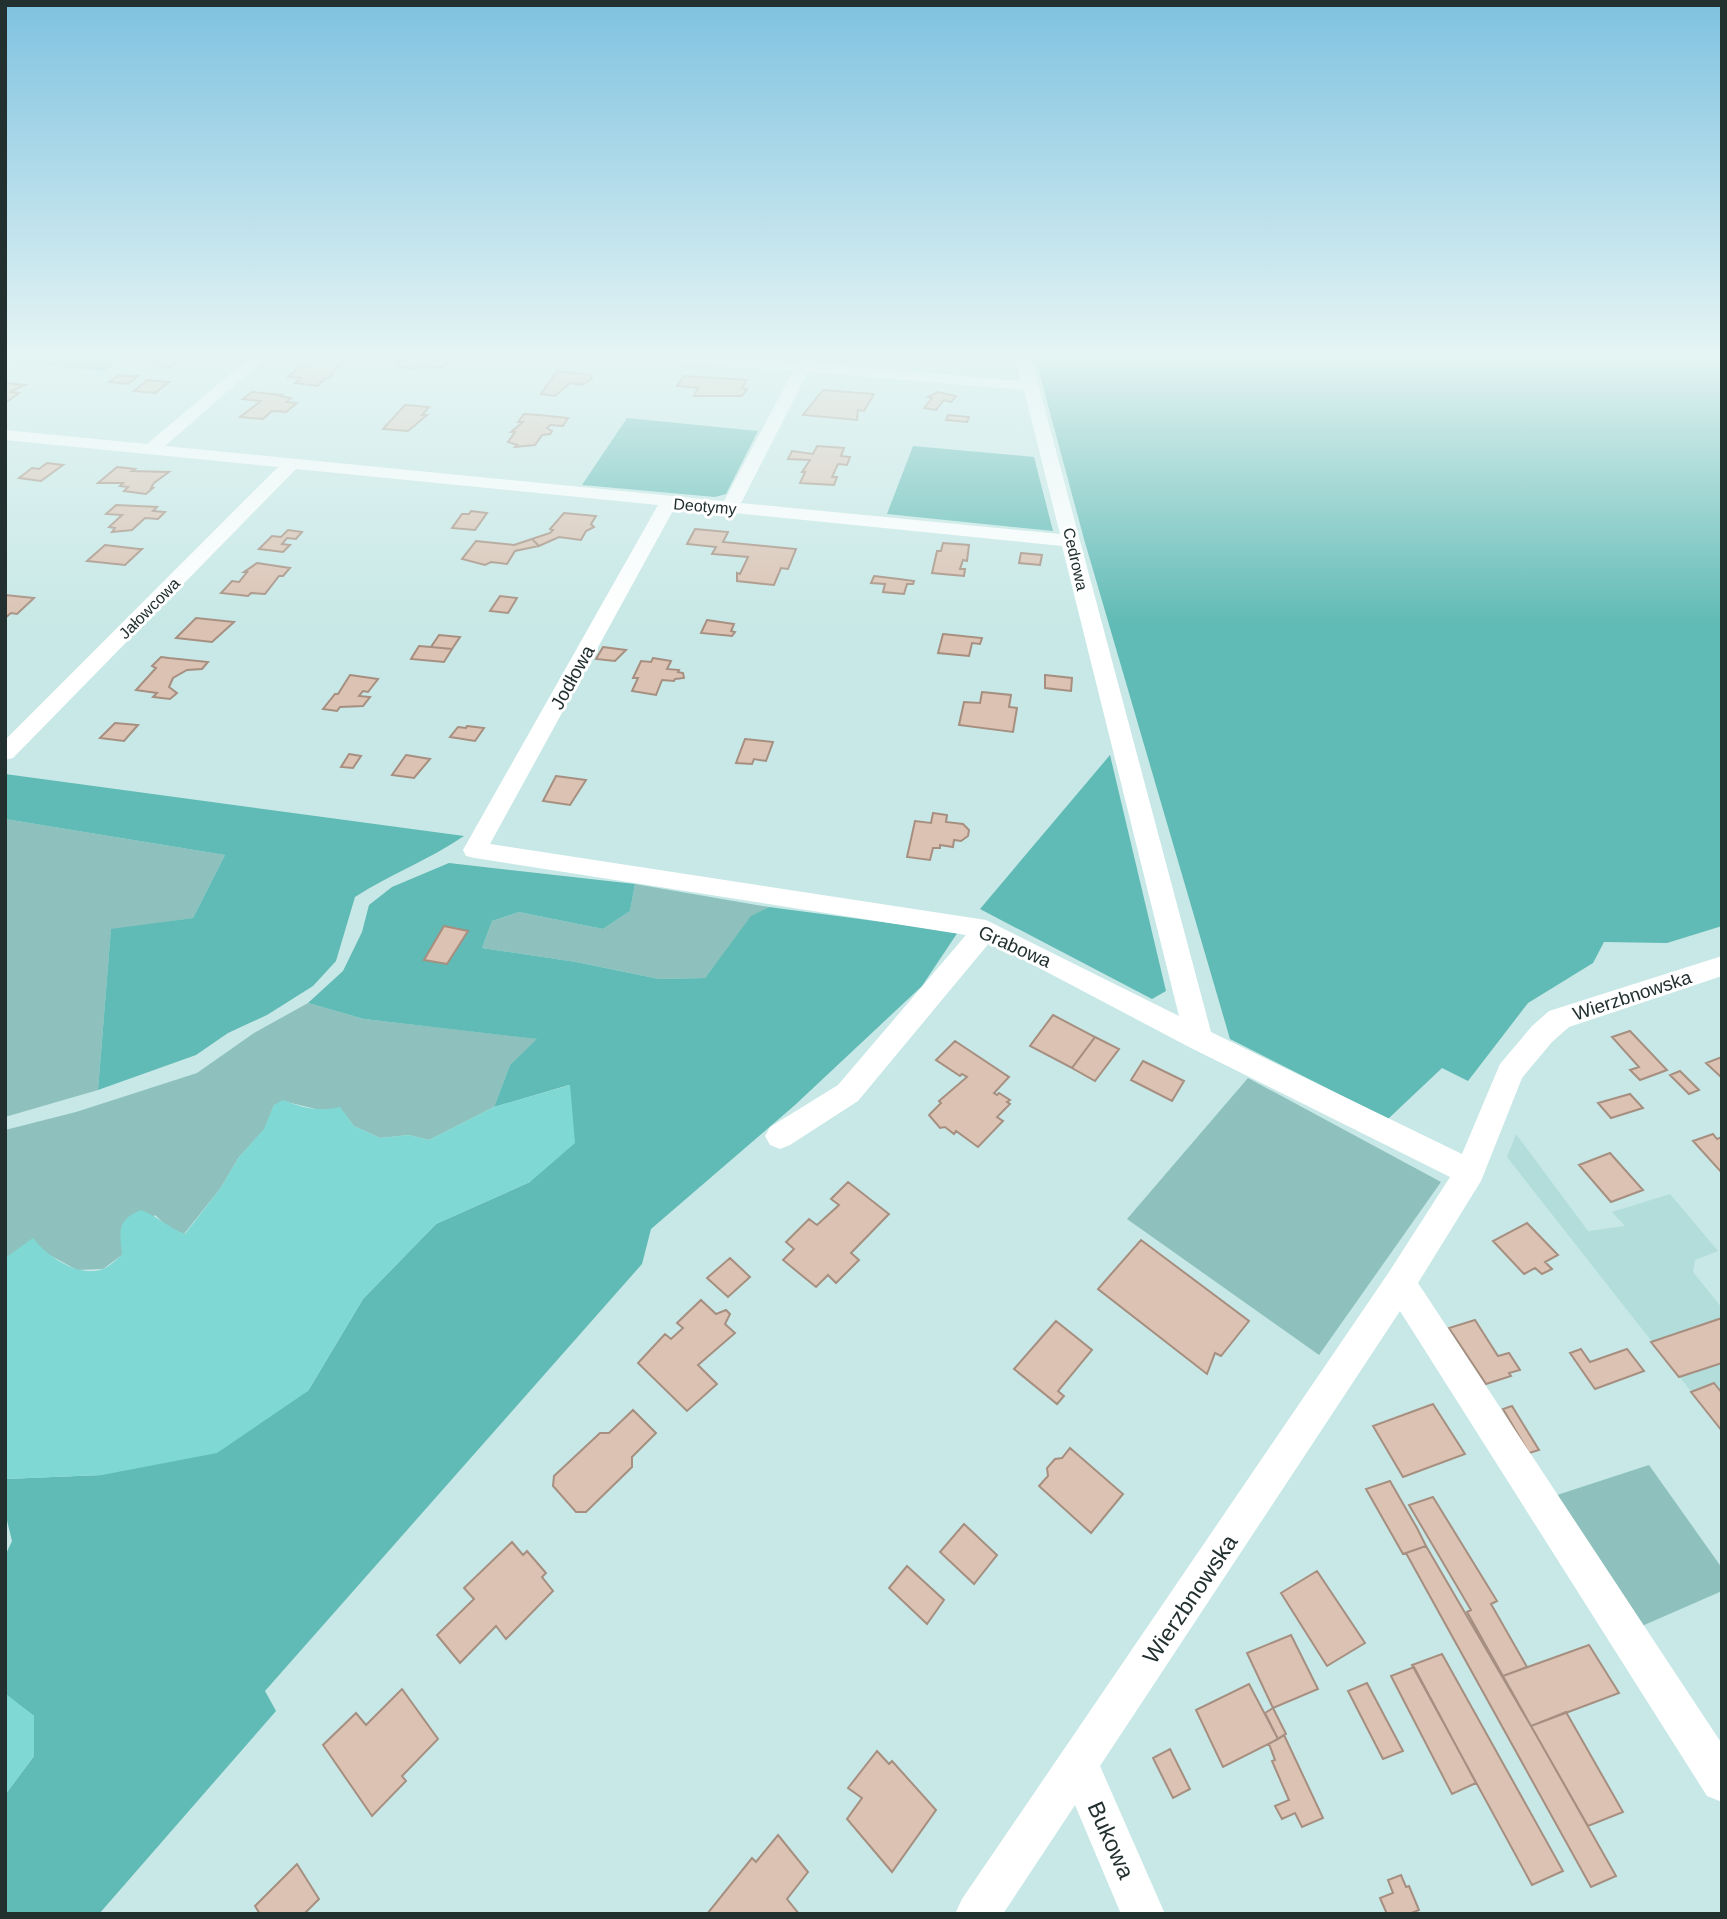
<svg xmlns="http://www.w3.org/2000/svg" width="1727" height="1919" viewBox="0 0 1727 1919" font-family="Arial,sans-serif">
	<rect width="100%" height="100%" fill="#c7e8e6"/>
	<path fill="#b2dddb" d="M 1516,1134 L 1588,1231 L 1625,1226 L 1612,1212 L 1670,1194 L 1718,1251 L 1695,1260 L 1693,1272 L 1722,1308 L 1722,1431 L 1507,1157 Z"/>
	<path fill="#8ec1bd" d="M 5,819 L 225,855 L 193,918 L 111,930 L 98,1090 L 5,1117 Z
		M 635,884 L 769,907 L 751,917 L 705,978 L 659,979 L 576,962 L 482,948 L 492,921 L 519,912 L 603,929 L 630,911 Z
		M 308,1003 L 364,1019 L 538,1039 L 510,1065 L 494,1107 L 429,1140 L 409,1135 L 380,1138 L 354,1126 L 340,1108 L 324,1111 L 283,1101 L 274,1105 L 265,1129 L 239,1157 L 220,1189 L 184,1234 L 169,1228 L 155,1215 L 122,1255 L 103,1269 L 77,1270 L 44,1252 L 5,1258 L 5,1130 L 76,1112 L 197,1073 L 254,1033 Z
		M 1248,1078 L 1441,1182 L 1319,1355 L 1127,1219 Z
		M 1649,1465 L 1722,1568 L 1722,1591 L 1642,1626 L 1557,1495 Z"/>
	<path fill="#60bab5" d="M 5,357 L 123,357 L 105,371 L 5,362 Z
		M 1035,357 L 1722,357 L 1722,926 L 1667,943 L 1604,942 L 1593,963 L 1528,1003 L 1468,1081 L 1442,1068 L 1388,1119 L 1230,1039 L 1084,539 Z
		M 627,418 L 758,431 L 726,494 L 715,497 L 582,485 Z
		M 913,446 L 1034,457 L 1053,531 L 887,514 Z
		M 1110,755 L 1166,991 L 1152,999 L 980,909 Z
		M 5,774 L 464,836 C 429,860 390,874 355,897 L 336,961 L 313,986 L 267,1015 L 228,1033 L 196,1055 L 98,1090 L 111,929 L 193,918 L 225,855 L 5,819 Z
		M 449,863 L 635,884 L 630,911 L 603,929 L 519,912 L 492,921 L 482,948 L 576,962 L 659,979 L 705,978 L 751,916 L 769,907 L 958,932 L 922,986 L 795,1105 L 651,1229 L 642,1264 L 265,1691 L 276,1711 L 99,1914 L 5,1914 L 5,1795 L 34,1756 L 34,1716 L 5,1694 L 5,1556 L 12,1541 L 5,1512 L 5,1479 L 102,1475 L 308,1391 L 363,1299 L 436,1224 L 530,1182 L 569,1085 L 494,1107 L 510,1065 L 537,1039 L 364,1019 L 308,1003 L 343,971 L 362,932 L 369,905 L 392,887 Z"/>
	<path fill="#7fd8d3" d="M 570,1085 L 575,1143 L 530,1182 L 436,1224 L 363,1299 L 308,1391 L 217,1453 L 102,1475 L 5,1479 L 5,1258 L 33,1238 C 48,1257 78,1278 103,1269 C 109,1267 117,1259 122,1255 C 120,1232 116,1220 141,1210 C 158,1216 168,1228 185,1234 L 220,1189 L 239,1157 L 264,1129 L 274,1105 L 283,1100 C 302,1108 319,1112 340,1107 L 354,1126 L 380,1138 L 409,1135 L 429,1140 L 494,1107 Z
		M 6,1694 L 34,1716 L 34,1756 L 5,1795 Z"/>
	<path fill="#dbc2b2" stroke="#a68f80" stroke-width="2" d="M 163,357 L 183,357 L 170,367 L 153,365 Z
		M 320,357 L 346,359 L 331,373 L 334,373 L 330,378 L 326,378 L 317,386 L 295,383 L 301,378 L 288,377 L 299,367 L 307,366 L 303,364 L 311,365 Z
		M 405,357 L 470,357 L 460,361 L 446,360 L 446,365 L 441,367 L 419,366 L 411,369 L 397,365 Z
		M 557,371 L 590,375 L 592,379 L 582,385 L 570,383 L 555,396 L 541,394 Z
		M 119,375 L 127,376 L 138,376 L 128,384 L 109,382 Z
		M 684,376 L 747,380 L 742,388 L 747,389 L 742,396 L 694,396 L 698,388 L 677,386 Z
		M 147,380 L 169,382 L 155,393 L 134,391 Z
		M 5,383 L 25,385 L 10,392 L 19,393 L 5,403 Z
		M 823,390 L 874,394 L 864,411 L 858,410 L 857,420 L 803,415 Z
		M 252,392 L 282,395 L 280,396 L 291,398 L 286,402 L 297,403 L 286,412 L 272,411 L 263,419 L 240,417 L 261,401 L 243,399 Z
		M 938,392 L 956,396 L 951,402 L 944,400 L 936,410 L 924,408 L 932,398 L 928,397 Z
		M 405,405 L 429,407 L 422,415 L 427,415 L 408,431 L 383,429 Z
		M 524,414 L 539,415 L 568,418 L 563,426 L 550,425 L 547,428 L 552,431 L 550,434 L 542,435 L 535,445 L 515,447 L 517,445 L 508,442 L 515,432 L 511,432 L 523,422 L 518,422 Z
		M 948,415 L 969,417 L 967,422 L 946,420 Z
		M 817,446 L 844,448 L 841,456 L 850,457 L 847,465 L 838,464 L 832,477 L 837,477 L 834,485 L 800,483 L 805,472 L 802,472 L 810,460 L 788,459 L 792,451 L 813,454 Z
		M 47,463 L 63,465 L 41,481 L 19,478 L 32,468 L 39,469 Z
		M 117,467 L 135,469 L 132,471 L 169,472 L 154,483 L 151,488 L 153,488 L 146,494 L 124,491 L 128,487 L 120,486 L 123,483 L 98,483 Z
		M 116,505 L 157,507 L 153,511 L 165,512 L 158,519 L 145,518 L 132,530 L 112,532 L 115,528 L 109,527 L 122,515 L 106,514 Z
		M 471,511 L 487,513 L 475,530 L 452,528 L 462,514 L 469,514 Z
		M 564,513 L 596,516 L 591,524 L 594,527 L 586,531 L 581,540 L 559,537 L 539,546 L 532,539 L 550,533 L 553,530 L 550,529 Z
		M 695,529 L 728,532 L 723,542 L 796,549 L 788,569 L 781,568 L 774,585 L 737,581 L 737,573 L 740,574 L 748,557 L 712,554 L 716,547 L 687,544 Z
		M 288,530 L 302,532 L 296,539 L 287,538 L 282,544 L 290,545 L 283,552 L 259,549 L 272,536 L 281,537 Z
		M 532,539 L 539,546 L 515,551 L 507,564 L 491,562 L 485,565 L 462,559 L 476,541 L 514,545 Z
		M 943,543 L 969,545 L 967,561 L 963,560 L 960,569 L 965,569 L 964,576 L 932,573 L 937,551 L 941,551 Z
		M 105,545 L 139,549 L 142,549 L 125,565 L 87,561 Z
		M 1021,553 L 1042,555 L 1040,565 L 1019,563 Z
		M 257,563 L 290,568 L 283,576 L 279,576 L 265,594 L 251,593 L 248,596 L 221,593 L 232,581 L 239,582 L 247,572 L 244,572 Z
		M 874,576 L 899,579 L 914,581 L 913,584 L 907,584 L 904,594 L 883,592 L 885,584 L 871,583 Z
		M 5,595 L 34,598 L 17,614 L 11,613 L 5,618 Z
		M 500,596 L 517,598 L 508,613 L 490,611 Z
		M 196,618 L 234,622 L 212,642 L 176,638 Z
		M 707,620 L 734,624 L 731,631 L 735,632 L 732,636 L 701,633 Z
		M 943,634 L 982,638 L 980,644 L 972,643 L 969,656 L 938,653 Z
		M 439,635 L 460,637 L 452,649 L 431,647 Z
		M 419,646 L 431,647 L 452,649 L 444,662 L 411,659 Z
		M 603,647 L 626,650 L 615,661 L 596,659 Z
		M 161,657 L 169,658 L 208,662 L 202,669 L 187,670 L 173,678 L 169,687 L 177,693 L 170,699 L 153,697 L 157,693 L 136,690 L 156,668 L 152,666 Z
		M 653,658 L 671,661 L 667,669 L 679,670 L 678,672 L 683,673 L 684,678 L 675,679 L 674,681 L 662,680 L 656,695 L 632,691 L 638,678 L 633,678 L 641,661 L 651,662 Z
		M 350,675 L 378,679 L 368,692 L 363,691 L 359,696 L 370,697 L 363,706 L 340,707 L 337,711 L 323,709 L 335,694 L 338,694 Z
		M 1045,675 L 1072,678 L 1071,691 L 1045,688 Z
		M 982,692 L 1011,695 L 1009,707 L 1017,708 L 1013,732 L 959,725 L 964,702 L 980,703 Z
		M 115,723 L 138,725 L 124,741 L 100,738 Z
		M 467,726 L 484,728 L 475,741 L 450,737 L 458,727 L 466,728 Z
		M 745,739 L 773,742 L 766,761 L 754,759 L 752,764 L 736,763 Z
		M 349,754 L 361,756 L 353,768 L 341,767 Z
		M 406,755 L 430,759 L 414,778 L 392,775 Z
		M 556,776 L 586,780 L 570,805 L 543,801 Z
		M 933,813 L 947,815 L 946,822 L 963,824 L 969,830 L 968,836 L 961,841 L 954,840 L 953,847 L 940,845 L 940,848 L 933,848 L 930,860 L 907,857 L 915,821 L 931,823 Z
		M 444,926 L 468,931 L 447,964 L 424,960 Z
		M 1053,1015 L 1095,1037 L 1072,1068 L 1030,1046 Z
		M 1630,1031 L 1667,1070 L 1640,1080 L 1630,1070 L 1639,1067 L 1612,1037 Z
		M 1095,1037 L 1119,1049 L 1095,1081 L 1072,1068 Z
		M 955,1041 L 1009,1077 L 994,1093 L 997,1095 L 999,1093 L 1010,1100 L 1007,1102 L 1010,1104 L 997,1117 L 1003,1121 L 978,1147 L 956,1131 L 954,1134 L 945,1127 L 940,1128 L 929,1115 L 941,1103 L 939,1101 L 967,1077 L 962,1074 L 960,1076 L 936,1060 Z
		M 1722,1057 L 1722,1078 L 1706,1063 Z
		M 1143,1061 L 1184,1081 L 1172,1101 L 1131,1080 Z
		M 1680,1071 L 1699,1090 L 1689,1094 L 1670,1075 Z
		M 1630,1094 L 1643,1108 L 1611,1118 L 1598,1103 Z
		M 1713,1134 L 1717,1139 L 1722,1137 L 1722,1173 L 1693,1141 Z
		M 1610,1153 L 1643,1190 L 1611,1202 L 1579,1165 Z
		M 848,1182 L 889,1214 L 851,1253 L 859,1260 L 836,1283 L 828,1275 L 816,1287 L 783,1260 L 794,1249 L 786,1242 L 809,1219 L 817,1225 L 839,1205 L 831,1199 Z
		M 1527,1223 L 1558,1255 L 1545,1262 L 1552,1269 L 1542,1274 L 1535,1268 L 1524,1274 L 1493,1241 Z
		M 1141,1240 L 1249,1321 L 1221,1356 L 1215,1353 L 1207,1374 L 1098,1289 Z
		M 730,1258 L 750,1277 L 728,1297 L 707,1278 Z
		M 701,1300 L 716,1314 L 726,1310 L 730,1314 L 725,1324 L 735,1333 L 698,1365 L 717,1384 L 687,1411 L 638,1363 L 665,1334 L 671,1339 L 683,1328 L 677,1323 Z
		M 1722,1318 L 1722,1363 L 1679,1377 L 1651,1342 Z
		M 1475,1320 L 1498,1356 L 1509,1353 L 1520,1370 L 1509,1373 L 1511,1376 L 1486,1384 L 1449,1328 Z
		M 1056,1321 L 1092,1350 L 1058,1391 L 1064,1396 L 1057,1404 L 1014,1369 Z
		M 1581,1349 L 1590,1362 L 1627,1349 L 1644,1371 L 1595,1389 L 1570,1353 Z
		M 1714,1383 L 1722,1393 L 1722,1431 L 1691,1392 Z
		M 1433,1404 L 1465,1454 L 1403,1477 L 1373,1426 Z
		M 1512,1406 L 1539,1450 L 1529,1453 L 1503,1409 Z
		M 633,1410 L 656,1433 L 632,1457 L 632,1467 L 586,1512 L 576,1512 L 553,1486 L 554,1476 L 600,1433 L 609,1433 Z
		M 1070,1448 L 1123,1494 L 1091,1533 L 1039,1486 L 1048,1476 L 1047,1468 L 1055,1459 L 1062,1458 Z
		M 1390,1481 L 1417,1528 L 1426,1546 L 1403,1554 L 1366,1489 Z
		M 1433,1497 L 1497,1601 L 1491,1604 L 1527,1667 L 1503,1676 L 1467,1612 L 1471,1610 L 1409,1505 Z
		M 964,1524 L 997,1555 L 974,1584 L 940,1552 Z
		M 512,1542 L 523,1555 L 527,1551 L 546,1573 L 542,1577 L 553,1591 L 506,1639 L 496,1626 L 460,1663 L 437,1635 L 474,1599 L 464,1588 Z
		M 1426,1546 L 1531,1726 L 1616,1876 L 1591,1887 L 1406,1553 Z
		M 907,1566 L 944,1600 L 927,1624 L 889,1588 Z
		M 1317,1571 L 1365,1643 L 1327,1666 L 1281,1593 Z
		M 1291,1635 L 1318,1689 L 1273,1708 L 1247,1653 Z
		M 1589,1645 L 1619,1693 L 1531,1726 L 1503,1676 Z
		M 1442,1654 L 1563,1871 L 1532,1885 L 1412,1665 Z
		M 1414,1667 L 1476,1783 L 1452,1794 L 1391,1676 Z
		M 1367,1683 L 1403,1751 L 1383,1759 L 1348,1691 Z
		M 1249,1684 L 1278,1739 L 1223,1767 L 1196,1710 Z
		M 402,1689 L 438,1739 L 402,1776 L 406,1781 L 372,1816 L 323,1745 L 356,1713 L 366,1725 Z
		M 1273,1708 L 1286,1734 L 1278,1739 L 1265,1713 Z
		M 1566,1712 L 1623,1812 L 1588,1826 L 1531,1726 Z
		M 1284,1735 L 1323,1818 L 1302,1827 L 1295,1813 L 1282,1819 L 1275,1806 L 1289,1800 L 1272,1761 L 1275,1760 L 1269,1744 Z
		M 1170,1749 L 1190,1789 L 1173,1798 L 1153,1758 Z
		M 877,1751 L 889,1764 L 892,1761 L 936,1810 L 892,1872 L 847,1819 L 862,1798 L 848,1788 Z
		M 778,1835 L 808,1872 L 787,1899 L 799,1914 L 707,1914 L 752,1858 L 756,1862 Z
		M 297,1864 L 319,1899 L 304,1914 L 260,1914 L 255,1906 Z
		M 1401,1875 L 1406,1887 L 1409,1886 L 1419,1910 L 1409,1914 L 1387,1914 L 1380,1898 L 1393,1893 L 1388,1880 Z"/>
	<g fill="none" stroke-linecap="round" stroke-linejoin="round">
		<path fill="#fff" fill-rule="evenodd" d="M 250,357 L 267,357 L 165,446 L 724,501 L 793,371 L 681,362 L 673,357 L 735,357 L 798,362 L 800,357 L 816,357 L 812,363 L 1021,381 L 1015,357 L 1031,357 L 1211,1032 L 1462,1154 L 1500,1064 L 1532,1026 L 1549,1011 L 1722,956 L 1722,976 L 1569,1027 L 1552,1042 L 1522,1078 L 1481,1181 L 1418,1283 L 1722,1744 L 1722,1802 L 1707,1796 L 1400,1311 L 1100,1766 L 1165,1914 L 1121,1914 L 1075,1805 L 1003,1914 L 955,1914 L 962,1899 L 1389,1272 L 1450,1177 L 1189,1047 L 990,942 L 858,1101 L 790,1145 L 780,1149 L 770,1145 L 765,1136 L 770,1127 L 838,1085 L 966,935 L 475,858 L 466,856 L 463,850 L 658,505 L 296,469 L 13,758 L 5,760 L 5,740 L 278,467 L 5,440 L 5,430 L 147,444 ZM 808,372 L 1024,390 L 1060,534 L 741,503 ZM 675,507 L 1062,546 L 1179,1016 L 986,920 L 490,844 Z"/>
	</g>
	<linearGradient id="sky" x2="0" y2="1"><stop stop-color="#7ec2e0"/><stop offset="0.57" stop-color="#e6f5f4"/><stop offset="1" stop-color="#e6f5f4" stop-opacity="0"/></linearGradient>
	<rect width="1727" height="626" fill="url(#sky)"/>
	<g text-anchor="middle" stroke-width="6" stroke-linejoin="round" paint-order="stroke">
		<g font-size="16" fill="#233030" stroke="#fff">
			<text transform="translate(705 506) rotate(5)" y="6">Deotymy</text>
			<text transform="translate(1076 559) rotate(77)" y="6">Cedrowa</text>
			<text transform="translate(149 608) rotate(-45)" y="6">Jałowcowa</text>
		</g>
		<g font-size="19" fill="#233030" stroke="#fff">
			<text transform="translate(572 677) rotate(-61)" y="7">Jodłowa</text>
			<text transform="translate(1015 946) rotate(24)" y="7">Grabowa</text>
			<text transform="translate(1632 995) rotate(-18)" y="7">Wierzbnowska</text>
		</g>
		<g font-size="23" fill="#233030" stroke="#fff">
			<text transform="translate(1190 1599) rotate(-56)" y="8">Wierzbnowska</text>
			<text transform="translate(1111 1840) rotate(66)" y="8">Bukowa</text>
		</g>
	</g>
	<rect width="1727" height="1919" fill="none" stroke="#233030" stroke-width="14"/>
</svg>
